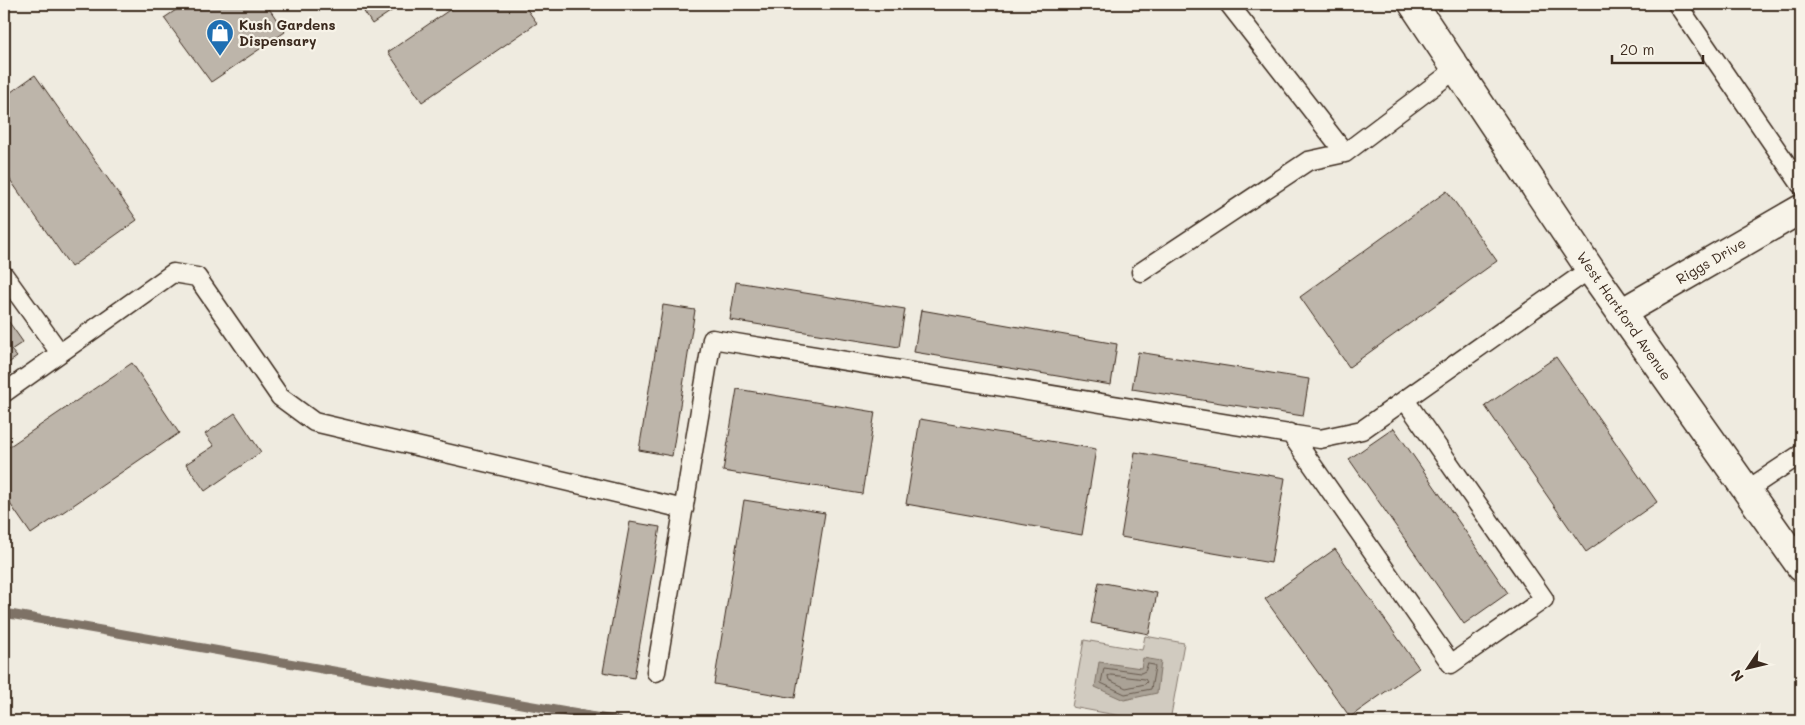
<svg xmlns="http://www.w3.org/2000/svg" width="1805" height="725" viewBox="0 0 1805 725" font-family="Mali,sans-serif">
	<rect width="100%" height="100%" fill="#efebe0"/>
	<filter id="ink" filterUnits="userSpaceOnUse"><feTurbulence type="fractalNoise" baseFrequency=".02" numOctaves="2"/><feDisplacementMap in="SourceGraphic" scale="10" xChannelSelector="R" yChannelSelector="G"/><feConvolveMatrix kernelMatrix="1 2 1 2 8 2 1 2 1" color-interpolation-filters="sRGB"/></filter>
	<g filter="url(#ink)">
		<path fill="#d1cbc0" stroke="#867a6f" d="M 1145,636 L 1184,643 L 1170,721 L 1149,721 L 1072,707 L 1084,640 L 1142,650 Z"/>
		<path fill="#aaa296" stroke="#7e7266" d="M 1143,658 L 1161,661 L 1157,693 L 1124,700 L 1095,687 L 1099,662 L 1141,668 Z"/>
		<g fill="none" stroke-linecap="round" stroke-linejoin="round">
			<path stroke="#675a4e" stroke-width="1" d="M 1148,664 L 1154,665 L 1155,667 L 1151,689 L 1125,694 L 1101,683 L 1104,668 L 1141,673 L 1145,671 Z
				M 1111,675 L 1145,679 L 1147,682 L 1145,684 L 1126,688 L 1109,680 L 1108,676 Z"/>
			<path stroke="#7e7266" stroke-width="9" d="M 4,613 L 618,721"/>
		</g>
		<path fill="#bdb5aa" stroke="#3b2a1e" d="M 185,4 L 266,4 L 285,32 L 211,82 L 164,18 Z
			M 359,4 L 402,4 L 372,24 Z
			M 458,4 L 523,4 L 537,23 L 422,102 L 388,52 Z
			M 35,75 L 137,220 L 71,267 L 4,171 L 4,97 Z
			M 1447,191 L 1497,261 L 1349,367 L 1300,297 Z
			M 736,282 L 905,309 L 899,347 L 730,320 Z
			M 663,305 L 695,310 L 672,456 L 639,450 Z
			M 921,310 L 1117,344 L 1111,385 L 914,352 Z
			M 4,315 L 23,342 L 11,350 L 17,357 L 4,366 Z
			M 1138,352 L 1309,379 L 1303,416 L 1132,389 Z
			M 1556,357 L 1657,502 L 1586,552 L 1485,406 Z
			M 132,363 L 179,433 L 31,534 L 4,495 L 4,450 Z
			M 737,389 L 875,412 L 862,494 L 723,471 Z
			M 235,413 L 261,452 L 205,491 L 186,464 L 214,446 L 205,434 Z
			M 920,419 L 1096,449 L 1082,535 L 906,504 Z
			M 1394,428 L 1508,593 L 1464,624 L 1349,459 Z
			M 1135,452 L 1285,478 L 1271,563 L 1121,537 Z
			M 744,500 L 825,513 L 795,698 L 714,684 Z
			M 630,522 L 660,527 L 634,678 L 603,672 Z
			M 1335,549 L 1419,668 L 1350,717 L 1265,599 Z
			M 1099,582 L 1157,593 L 1149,634 L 1091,623 Z"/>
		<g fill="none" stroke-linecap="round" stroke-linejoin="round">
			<defs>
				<path id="lane" d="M 1229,4 L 1345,153
					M 1677,4 L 1801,185
					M 1141,272 L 1308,161 L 1345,153 L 1456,69
					M 4,275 L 60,353
					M 4,393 L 173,273 L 197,277 L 280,397 L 314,422 L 684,509
					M 1290,433 L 1451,664 L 1544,599 L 1405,400
					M 1747,490 L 1801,454
					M 656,672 L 712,339 L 1320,439 L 1362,430 L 1590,269"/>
				<path id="street" d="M 1621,313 L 1801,209"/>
				<path id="secondary" d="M 1413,4 L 1590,269 L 1801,567"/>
			</defs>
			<use href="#lane" stroke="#3b2a1e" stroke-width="21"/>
			<use href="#street" stroke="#3b2a1e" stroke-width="31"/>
			<use href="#secondary" stroke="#3b2a1e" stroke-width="31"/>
			<use href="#lane" stroke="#f7f3e8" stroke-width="18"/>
			<use href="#street" stroke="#f7f3e8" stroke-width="28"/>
			<use href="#secondary" stroke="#f7f3e8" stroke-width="28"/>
		</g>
	</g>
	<defs>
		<symbol id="shop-pin" viewBox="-11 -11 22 30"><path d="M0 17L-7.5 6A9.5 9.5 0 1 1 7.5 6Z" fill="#1f6fb2" stroke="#f7f3e8"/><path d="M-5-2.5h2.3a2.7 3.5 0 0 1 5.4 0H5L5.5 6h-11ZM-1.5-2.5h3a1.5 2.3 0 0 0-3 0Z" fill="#fff"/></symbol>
	</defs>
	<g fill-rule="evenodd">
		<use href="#shop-pin" x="204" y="17" width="32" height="43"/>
	</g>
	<g text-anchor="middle" stroke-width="4.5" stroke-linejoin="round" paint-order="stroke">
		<g font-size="14" font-weight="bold" fill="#3b2a1e" stroke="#f7f3e8" text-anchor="start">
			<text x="239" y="30">Kush Gardens<tspan x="239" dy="16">Dispensary</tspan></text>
		</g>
		<g font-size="14" fill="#3b2a1e" stroke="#f7f3e8">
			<text transform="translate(1711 261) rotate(-30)" y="5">Riggs Drive</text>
			<text transform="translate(1624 316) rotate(55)" y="5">West Hartford Avenue</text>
		</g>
	</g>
	<rect width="1805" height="725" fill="none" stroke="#f7f3e8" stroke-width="20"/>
	<rect x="10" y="10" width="1785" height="705" fill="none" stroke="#3b2a1e" stroke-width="2" filter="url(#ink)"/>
	<g transform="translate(1748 668) rotate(235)" stroke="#f7f3e8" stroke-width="4" paint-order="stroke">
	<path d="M0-4L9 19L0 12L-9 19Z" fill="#3b2a1e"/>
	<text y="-8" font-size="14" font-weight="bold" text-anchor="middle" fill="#3b2a1e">N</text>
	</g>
	<path d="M1612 55v8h91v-8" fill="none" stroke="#3b2a1e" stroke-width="2.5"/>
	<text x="1620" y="55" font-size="15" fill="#3b2a1e" stroke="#f7f3e8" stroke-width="4" paint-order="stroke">20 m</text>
</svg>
